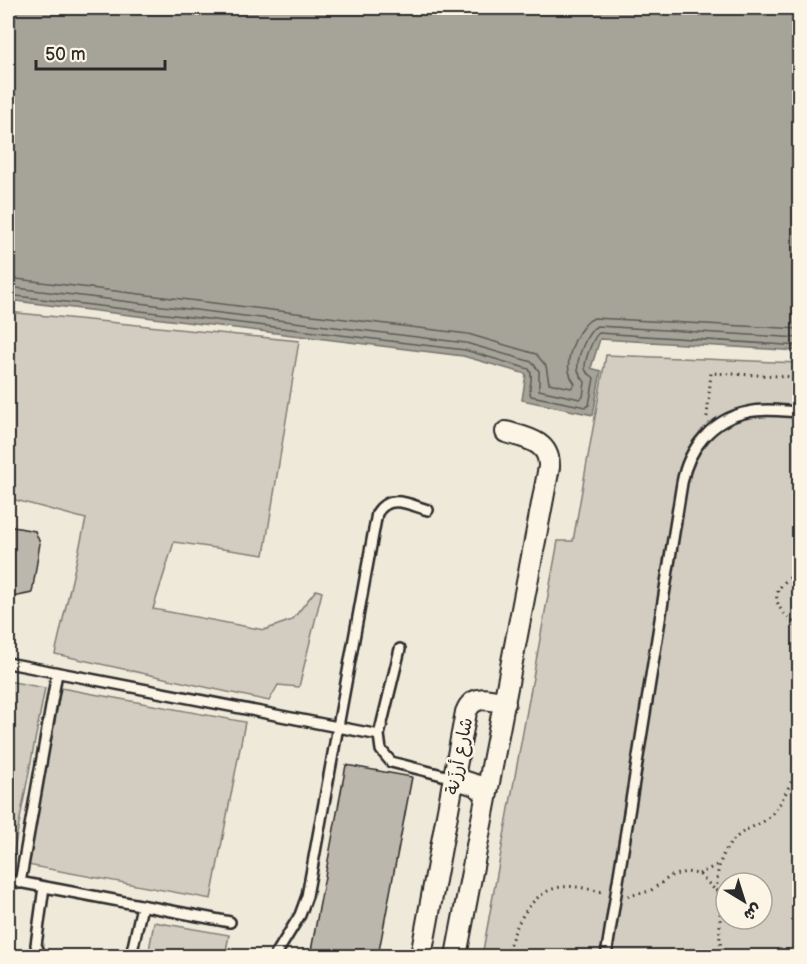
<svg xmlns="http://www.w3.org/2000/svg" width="807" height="964" viewBox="0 0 807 964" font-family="'Balsamiq Sans','Playpen Sans Arabic',sans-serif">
	<rect width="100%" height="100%" fill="#efe9da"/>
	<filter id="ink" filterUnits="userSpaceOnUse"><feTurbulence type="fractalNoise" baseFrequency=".0167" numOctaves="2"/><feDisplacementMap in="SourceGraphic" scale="12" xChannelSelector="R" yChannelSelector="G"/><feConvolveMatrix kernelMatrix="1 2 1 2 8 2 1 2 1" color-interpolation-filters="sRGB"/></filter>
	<g filter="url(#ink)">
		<path fill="#d2cdc0" stroke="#7e7c76" stroke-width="1.5" fill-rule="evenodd" d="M 8,312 L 299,341 L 264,555 L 174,542 L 153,609 L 264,630 L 292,620 L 316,590 L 322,592 L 299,687 L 278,685 L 269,701 L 55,654 L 86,519 L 8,498 Z
			M 606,355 L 799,363 L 799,956 L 482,956 L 558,541 L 573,541 ZM 726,883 L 762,883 L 762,919 L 726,919 Z
			M 8,681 L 45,688 L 11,866 L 8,865 Z
			M 61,688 L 245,722 L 211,899 L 27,865 Z
			M 154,922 L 229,935 L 225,956 L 148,956 Z"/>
		<path fill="#a6a399" stroke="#75736d" stroke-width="1.5" d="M 8,8 L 799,8 L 799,351 L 600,339 L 591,368 L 601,371 L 593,415 L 522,400 L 526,374 L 463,356 L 8,300 Z"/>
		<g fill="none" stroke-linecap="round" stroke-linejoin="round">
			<path stroke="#5c5b57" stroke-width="1.5" d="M 8,278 L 468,334 L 536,354 L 546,366 L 549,383 L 571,388 L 575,384 C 572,380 570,376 569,371 C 566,355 579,324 594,318 L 800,329
				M 8,287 L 466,343 L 532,362 L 539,371 L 539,390 L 580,399 L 583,397 L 585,382 C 583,379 579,375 578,370 C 576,359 587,331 597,326 L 800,338
				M 8,295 L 465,350 L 529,369 C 535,377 527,388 531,396 L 586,407 L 589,405 L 594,378 C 591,375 588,374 586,371 C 582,365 593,337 599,333 L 800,346"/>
		</g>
		<path fill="#bcb7ac" stroke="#2b2b2b" stroke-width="1.5" d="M 8,526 L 35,531 L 40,543 L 32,593 L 8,598 Z
			M 346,765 L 412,777 L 378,956 L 310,956 Z"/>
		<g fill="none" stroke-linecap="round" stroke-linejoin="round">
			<defs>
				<path id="service" d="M 400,649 L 379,735 L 381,750 L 391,762 L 454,778
					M 8,663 L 379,735
					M 8,880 L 230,922
					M 20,883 L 57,673
					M 41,956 L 36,945 L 44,887
					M 131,956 L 142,906
					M 275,956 L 300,915 L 307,896 L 377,513 C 390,493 410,505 428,510
					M 606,956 L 682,483 C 688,449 712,419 748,412 C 764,408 783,411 800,412"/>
				<path id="minor" d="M 454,778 L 475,785 L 486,793
					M 421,956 L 466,712 C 473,694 489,699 505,703
					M 456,956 L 549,467 C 550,441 526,438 506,432"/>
			</defs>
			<use href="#service" stroke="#2b2b2b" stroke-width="14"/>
			<use href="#minor" stroke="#2b2b2b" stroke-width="24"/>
			<path stroke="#2b2b2b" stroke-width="3" stroke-dasharray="1.5 4.5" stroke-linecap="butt" d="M 707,417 L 711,373 L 800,377
				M 800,571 C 766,591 772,606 800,628
				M 699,874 L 719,864
				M 628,896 L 650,891 L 671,876 L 686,872 L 699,874 L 717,892
				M 507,956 C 513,929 530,890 562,887 C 576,885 591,890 604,892
				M 724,956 C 717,940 721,928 720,911 C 720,903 718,896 717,888 C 716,866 724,845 743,832 C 752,826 763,824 770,816 C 784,802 791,780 800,764"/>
			<use href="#service" stroke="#fcf5e5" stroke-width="9"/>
			<use href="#minor" stroke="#fcf5e5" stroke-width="20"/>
		</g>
	</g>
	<g text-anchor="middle" stroke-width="5" stroke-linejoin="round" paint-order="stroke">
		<g font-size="18" fill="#2b2b2b" stroke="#fcf5e5">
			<text transform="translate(459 756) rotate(-79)" y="6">شارع أرزَنة</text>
		</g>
	</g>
	<rect width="807" height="964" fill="none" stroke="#fcf5e5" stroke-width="30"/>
	<rect x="15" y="15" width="777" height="934" fill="none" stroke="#2b2b2b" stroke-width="2" filter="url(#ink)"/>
	<g transform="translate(744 901) rotate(142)"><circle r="28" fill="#fcf5e5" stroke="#a8a49b" stroke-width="1.5"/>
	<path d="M0-4.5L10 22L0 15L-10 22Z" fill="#2b2b2b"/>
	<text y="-9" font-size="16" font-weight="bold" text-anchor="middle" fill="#2b2b2b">ش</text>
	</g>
	<path d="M36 60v9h129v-9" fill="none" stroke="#2b2b2b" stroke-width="3"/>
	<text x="45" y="60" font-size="18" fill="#2b2b2b" stroke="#fcf5e5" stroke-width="4.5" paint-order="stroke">50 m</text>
</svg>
